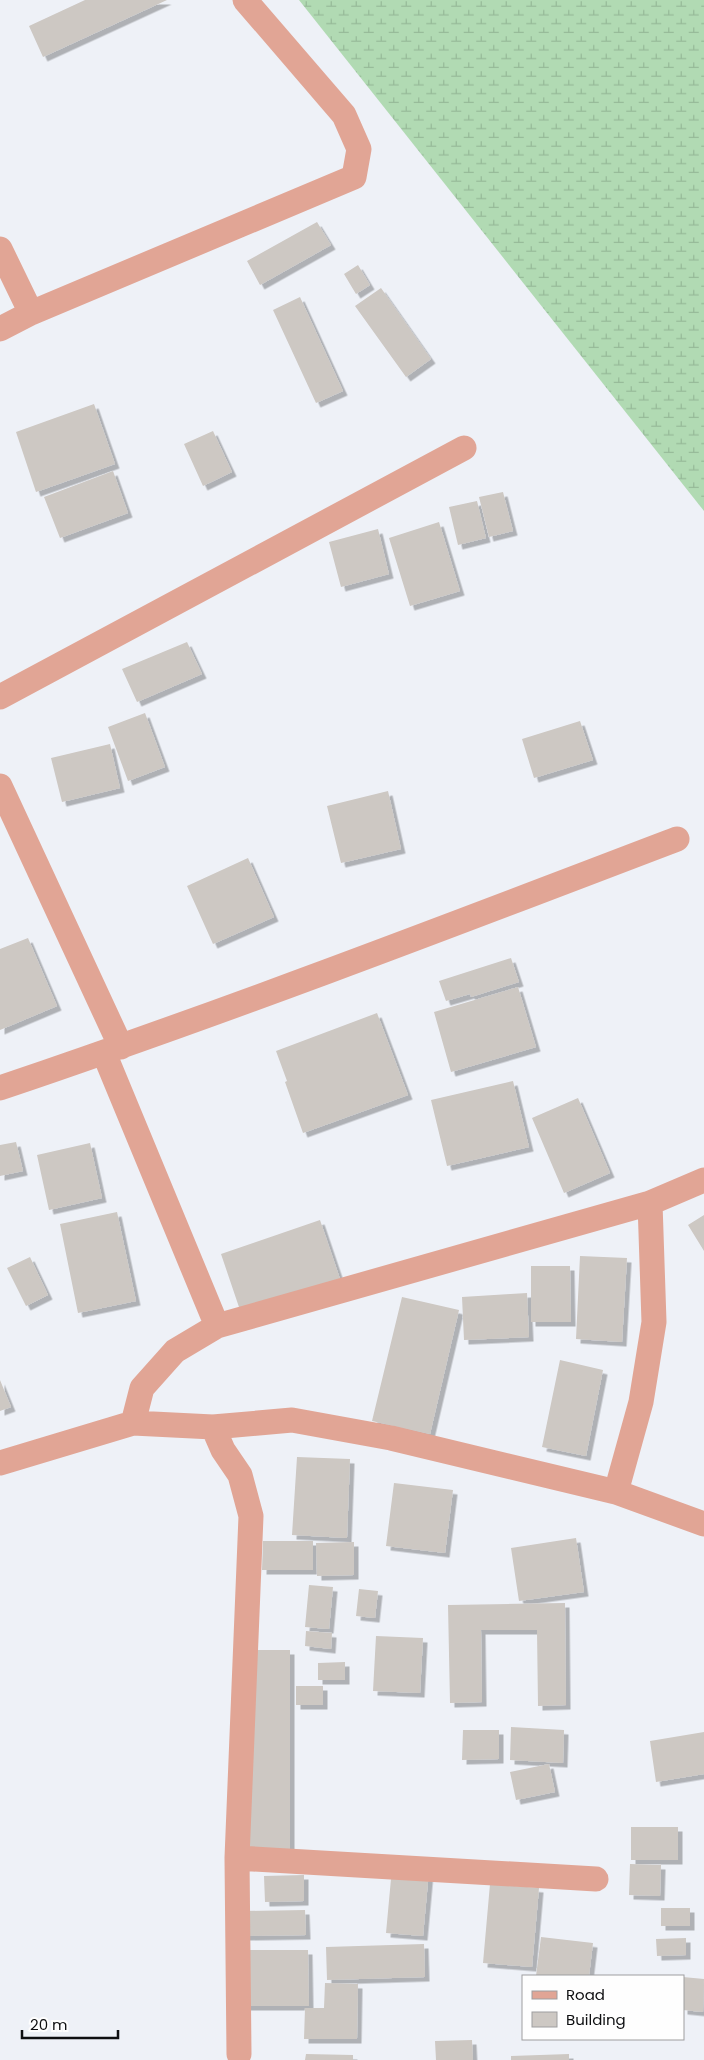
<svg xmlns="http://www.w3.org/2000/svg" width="704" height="2060" viewBox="0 0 704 2060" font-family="Poppins,sans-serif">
	<defs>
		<pattern id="wetland-marsh" width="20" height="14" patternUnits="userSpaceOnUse" patternTransform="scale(1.25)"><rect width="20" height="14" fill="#b1dab3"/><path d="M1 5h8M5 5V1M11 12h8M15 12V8" fill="none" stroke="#97ba99"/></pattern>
		<filter id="shadow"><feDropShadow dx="4.5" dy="4.5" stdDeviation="0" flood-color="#0004"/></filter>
	</defs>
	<rect width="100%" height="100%" fill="#eef1f7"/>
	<path fill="url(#wetland-marsh)" d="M 299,0 L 704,0 L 704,511 Z"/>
	<path fill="#cdc8c3" filter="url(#shadow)" d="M 85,0 L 167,0 L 43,57 L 29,26 Z
		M 317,222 L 331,245 L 260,285 L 247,261 Z
		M 358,265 L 370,285 L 356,294 L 344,274 Z
		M 381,288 L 431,359 L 406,377 L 355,306 Z
		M 300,297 L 343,391 L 316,403 L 273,310 Z
		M 94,404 L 115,464 L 36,492 L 16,432 Z
		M 213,431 L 232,472 L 203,486 L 184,444 Z
		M 113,471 L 128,513 L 60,538 L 44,497 Z
		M 503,492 L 513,531 L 489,537 L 479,497 Z
		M 477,501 L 486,538 L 458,545 L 449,507 Z
		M 439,522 L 460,591 L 410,606 L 389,538 Z
		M 378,529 L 389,574 L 341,587 L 329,542 Z
		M 187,642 L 202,674 L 137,702 L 122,669 Z
		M 145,713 L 165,767 L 128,781 L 108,727 Z
		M 580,721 L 593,760 L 534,778 L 522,739 Z
		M 110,744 L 120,788 L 62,802 L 51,758 Z
		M 388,791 L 401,849 L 341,863 L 327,806 Z
		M 248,858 L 274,917 L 213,944 L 187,886 Z
		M 28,938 L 57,1006 L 0,1030 L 0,949 Z
		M 511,958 L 519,982 L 471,997 L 470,994 L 446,1001 L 439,981 Z
		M 518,987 L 536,1047 L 451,1072 L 434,1012 Z
		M 377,1013 L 408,1095 L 303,1133 L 285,1082 L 287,1081 L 276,1051 Z
		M 513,1081 L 529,1147 L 447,1166 L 431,1100 Z
		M 578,1098 L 610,1173 L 564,1193 L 532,1118 Z
		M 16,1142 L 23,1171 L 0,1176 L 0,1145 Z
		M 90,1143 L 102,1198 L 49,1210 L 37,1155 Z
		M 117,1212 L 136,1301 L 78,1313 L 60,1224 Z
		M 704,1215 L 704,1251 L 688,1225 Z
		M 320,1220 L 340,1279 L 241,1313 L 221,1254 Z
		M 580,1256 L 627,1258 L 622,1342 L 576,1339 Z
		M 30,1257 L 48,1295 L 26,1306 L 7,1268 Z
		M 531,1266 L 570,1266 L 571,1322 L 531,1322 Z
		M 527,1293 L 529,1337 L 464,1340 L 462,1297 Z
		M 402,1297 L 459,1310 L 430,1434 L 372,1421 Z
		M 560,1360 L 603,1370 L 586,1456 L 542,1447 Z
		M 0,1380 L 11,1407 L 0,1411 Z
		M 297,1457 L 350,1459 L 347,1538 L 292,1535 Z
		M 394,1483 L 453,1490 L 445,1553 L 386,1546 Z
		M 576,1538 L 584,1592 L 519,1601 L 511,1548 Z
		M 263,1541 L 313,1541 L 313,1570 L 262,1570 Z
		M 354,1542 L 354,1575 L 317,1576 L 316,1543 Z
		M 309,1585 L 333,1587 L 329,1629 L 305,1627 Z
		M 359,1589 L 378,1591 L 375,1618 L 356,1616 Z
		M 565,1603 L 566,1705 L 538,1706 L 537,1630 L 481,1630 L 482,1702 L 450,1703 L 448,1605 Z
		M 306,1631 L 332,1633 L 331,1649 L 305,1646 Z
		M 376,1636 L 423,1638 L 420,1693 L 373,1691 Z
		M 243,1650 L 290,1650 L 290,1850 L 242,1849 Z
		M 345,1662 L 345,1680 L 318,1680 L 318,1663 Z
		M 296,1686 L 323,1686 L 323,1705 L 296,1705 Z
		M 511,1727 L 564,1730 L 563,1763 L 510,1760 Z
		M 463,1730 L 499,1730 L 499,1759 L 462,1760 Z
		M 704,1732 L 704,1774 L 656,1782 L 650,1741 Z
		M 549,1764 L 555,1792 L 516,1800 L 510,1772 Z
		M 631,1827 L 678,1827 L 678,1860 L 631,1860 Z
		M 630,1864 L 661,1865 L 660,1896 L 629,1895 Z
		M 392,1868 L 429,1871 L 423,1936 L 386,1933 Z
		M 304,1875 L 304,1901 L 265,1902 L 264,1876 Z
		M 490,1884 L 539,1888 L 532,1967 L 483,1963 Z
		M 661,1908 L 690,1908 L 690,1926 L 661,1926 Z
		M 305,1910 L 306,1935 L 243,1936 L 243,1911 Z
		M 541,1937 L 593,1943 L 589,1976 L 536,1976 Z
		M 686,1938 L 686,1955 L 657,1956 L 656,1939 Z
		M 424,1944 L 425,1977 L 327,1980 L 326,1947 Z
		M 239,1950 L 308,1950 L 309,2006 L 239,2006 Z
		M 683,1977 L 704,1979 L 703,2012 L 683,2010 Z
		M 325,1983 L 358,1984 L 357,2039 L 304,2039 L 305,2008 L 324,2008 Z
		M 472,2040 L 473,2060 L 436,2060 L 435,2041 Z
		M 306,2054 L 353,2055 L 353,2060 L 305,2060 Z
		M 569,2054 L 569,2060 L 511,2060 L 511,2056 Z"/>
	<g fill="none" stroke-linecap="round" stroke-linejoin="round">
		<path stroke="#e1a595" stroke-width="25" d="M 0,249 L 31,313
			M 0,329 L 31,313 L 354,177 L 359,149 L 344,115 L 245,0
			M 0,697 L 464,448
			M 0,786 L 121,1047
			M 104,1053 L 217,1326
			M 0,1088 C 228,1011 452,925 677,839
			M 133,1423 L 142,1388 L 175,1351 L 217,1326 L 650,1203 L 704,1180
			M 213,1427 L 223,1450 L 240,1475 L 251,1516 L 237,1858 L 239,2054
			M 0,1463 L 133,1423 L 213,1427 L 292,1420 L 391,1438 L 616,1492 L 704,1524
			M 616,1492 L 641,1402 L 654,1322 L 650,1203
			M 237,1858 L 596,1879"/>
	</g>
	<rect x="522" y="1975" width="162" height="65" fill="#fefefe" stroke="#9e9e9f"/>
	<rect x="532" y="1991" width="25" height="8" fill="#e1a595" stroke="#9e9e9f"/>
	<text x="566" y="2000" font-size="15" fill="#0e0f11">Road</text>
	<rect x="532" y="2012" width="25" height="15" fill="#cdc8c3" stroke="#9e9e9f"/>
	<text x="566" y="2025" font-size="15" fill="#0e0f11">Building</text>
	<path d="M22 2030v8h96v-8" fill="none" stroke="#0e0f11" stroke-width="2.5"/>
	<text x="30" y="2030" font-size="15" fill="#0e0f11" stroke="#fefefe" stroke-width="4" paint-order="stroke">20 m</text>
</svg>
